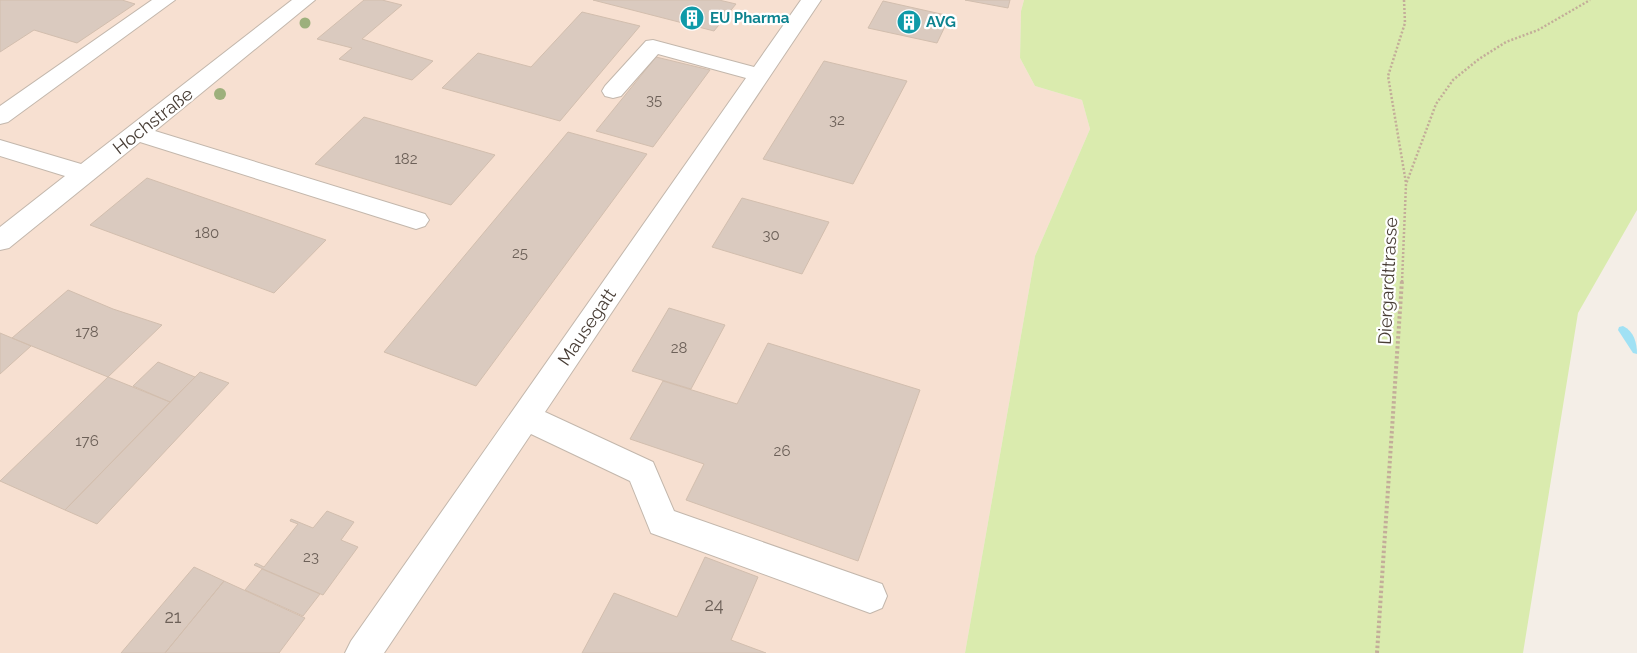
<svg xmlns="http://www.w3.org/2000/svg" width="1637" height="653" viewBox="0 0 1637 653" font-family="Raleway,sans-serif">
	<rect width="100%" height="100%" fill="#f4eee7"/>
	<path fill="#f7e0d1" d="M 0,0 L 1024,0 L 1021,11 L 1020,58 L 1035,86 L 1082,100 L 1090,129 L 1035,256 L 965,653 L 0,653 Z"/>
	<path fill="#daebae" d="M 1024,0 L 1637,0 L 1637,210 L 1578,313 L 1523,653 L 965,653 L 1035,256 L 1090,129 L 1082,100 L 1035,86 L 1020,58 L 1021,11 Z"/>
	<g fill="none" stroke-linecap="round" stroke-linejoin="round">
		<path fill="#a0e1f4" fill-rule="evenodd" d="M 1623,326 C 1634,331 1637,343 1637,354 L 1633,353 L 1618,330 L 1619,327 Z"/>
	</g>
	<path fill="#dacabf" stroke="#d2beae" d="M 0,0 L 122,0 L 135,4 L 77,43 L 34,30 L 0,52 Z
		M 364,0 L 382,0 L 402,5 L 362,39 L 433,61 L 412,80 L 339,59 L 352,48 L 317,39 Z
		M 593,0 L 719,0 L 736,4 L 714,31 Z
		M 965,0 L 1010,0 L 1008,8 Z
		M 883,1 L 950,16 L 937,43 L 868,28 Z
		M 582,12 L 640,26 L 560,121 L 442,88 L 478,53 L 531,67 Z
		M 656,57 L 710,70 L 653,147 L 596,131 Z
		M 824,61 L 907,81 L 853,184 L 763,159 Z
		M 364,117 L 495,155 L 451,205 L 315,164 Z
		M 568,132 L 647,154 L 476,386 L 384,352 Z
		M 147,178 L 326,240 L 274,293 L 90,225 Z
		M 742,198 L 829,222 L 802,274 L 712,247 Z
		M 68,290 L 113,309 L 162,325 L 108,377 L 12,338 Z
		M 669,308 L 725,325 L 691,389 L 632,371 Z
		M 0,333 L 31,346 L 0,374 Z
		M 768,343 L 920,390 L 858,561 L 686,500 L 704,464 L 630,439 L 663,381 L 737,404 Z
		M 158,362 L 195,377 L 170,402 L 133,386 Z
		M 200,372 L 229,383 L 97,524 L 65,510 Z
		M 108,377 L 170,402 L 65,510 L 0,481 Z
		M 327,511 L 354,522 L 341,540 L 358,547 L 323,595 L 254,565 L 256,563 L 264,567 L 298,524 L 290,521 L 291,519 L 313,528 Z
		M 705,557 L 758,577 L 731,640 L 766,653 L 582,653 L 614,593 L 677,617 Z
		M 194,567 L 224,581 L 165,653 L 121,653 Z
		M 262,569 L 320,594 L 303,616 L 245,590 Z
		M 224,581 L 305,618 L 279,653 L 165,653 Z"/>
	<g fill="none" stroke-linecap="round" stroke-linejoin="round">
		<defs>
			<path id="minor" d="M 152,0 L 175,0 L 8,122 L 0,124 L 0,106 Z
				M 292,0 L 315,0 L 155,131 L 425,214 L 429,220 L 425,226 L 416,229 L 140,142 L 9,248 L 0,250 L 0,227 L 65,176 L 0,156 L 0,140 L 81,164 Z
				M 801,0 L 821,0 L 545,412 L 653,462 L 674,511 L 882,584 L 887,596 L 882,608 L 870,613 L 651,533 L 630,481 L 531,434 L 384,653 L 345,653 L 351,641 L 746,78 L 658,54 L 621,96 L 613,98 L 605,96 L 602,91 L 605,86 L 646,41 L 653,40 L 754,67 Z"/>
		</defs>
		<use href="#minor" stroke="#c3b7ac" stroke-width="2"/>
		<path stroke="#c3ad99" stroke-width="2.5" stroke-dasharray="2 2" stroke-linecap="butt" d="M 1404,0 L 1405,23 L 1388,76 L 1406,183
			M 1402,282 L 1406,184 L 1436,104 L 1453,80 L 1479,59 L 1506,42 L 1538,30 L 1590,0"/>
		<path stroke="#c3ad99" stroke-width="4" stroke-dasharray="2.5 2.5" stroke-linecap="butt" d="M 1377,653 L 1402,280"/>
		<use href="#minor" fill="#fff" fill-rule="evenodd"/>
	</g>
	<g fill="#9db07c">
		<circle cx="305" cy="23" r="5.5"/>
		<circle cx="220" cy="94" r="6"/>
	</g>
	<defs>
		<symbol id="building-disc" viewBox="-11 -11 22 22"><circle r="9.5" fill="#0f9aa8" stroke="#fff"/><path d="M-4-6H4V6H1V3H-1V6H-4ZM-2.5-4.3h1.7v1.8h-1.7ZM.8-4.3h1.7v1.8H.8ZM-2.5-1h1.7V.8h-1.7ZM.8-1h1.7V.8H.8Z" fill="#fff"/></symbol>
	</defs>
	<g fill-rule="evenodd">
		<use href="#building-disc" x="678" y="4" width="28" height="28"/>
		<use href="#building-disc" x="895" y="8" width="28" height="28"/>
	</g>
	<g text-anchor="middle" stroke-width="4.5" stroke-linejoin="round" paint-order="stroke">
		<g font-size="15" font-weight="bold" fill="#0d838f" stroke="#fff" text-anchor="start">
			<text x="710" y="23">EU Pharma</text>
			<text x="926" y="27">AVG</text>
		</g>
		<g font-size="15" fill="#6c6058">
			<text x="654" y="105">35</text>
			<text x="837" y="125">32</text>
			<text x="406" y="164">182</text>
			<text x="207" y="238">180</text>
			<text x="771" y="240">30</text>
			<text x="520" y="258">25</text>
			<text x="87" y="337">178</text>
			<text x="679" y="353">28</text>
			<text x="87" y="446">176</text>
			<text x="782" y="456">26</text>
			<text x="311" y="562">23</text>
		</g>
		<g font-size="18" fill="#483d35" stroke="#fff">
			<text transform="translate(153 121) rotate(-38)" y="6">Hochstraße</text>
			<text transform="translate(1388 281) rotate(-87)" y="6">Diergardttrasse</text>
			<text transform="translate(587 327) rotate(-56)" y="6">Mausegatt</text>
		</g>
		<g font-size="18" fill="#6c6058">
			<text x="714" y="611">24</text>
			<text x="173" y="623">21</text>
		</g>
	</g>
</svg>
